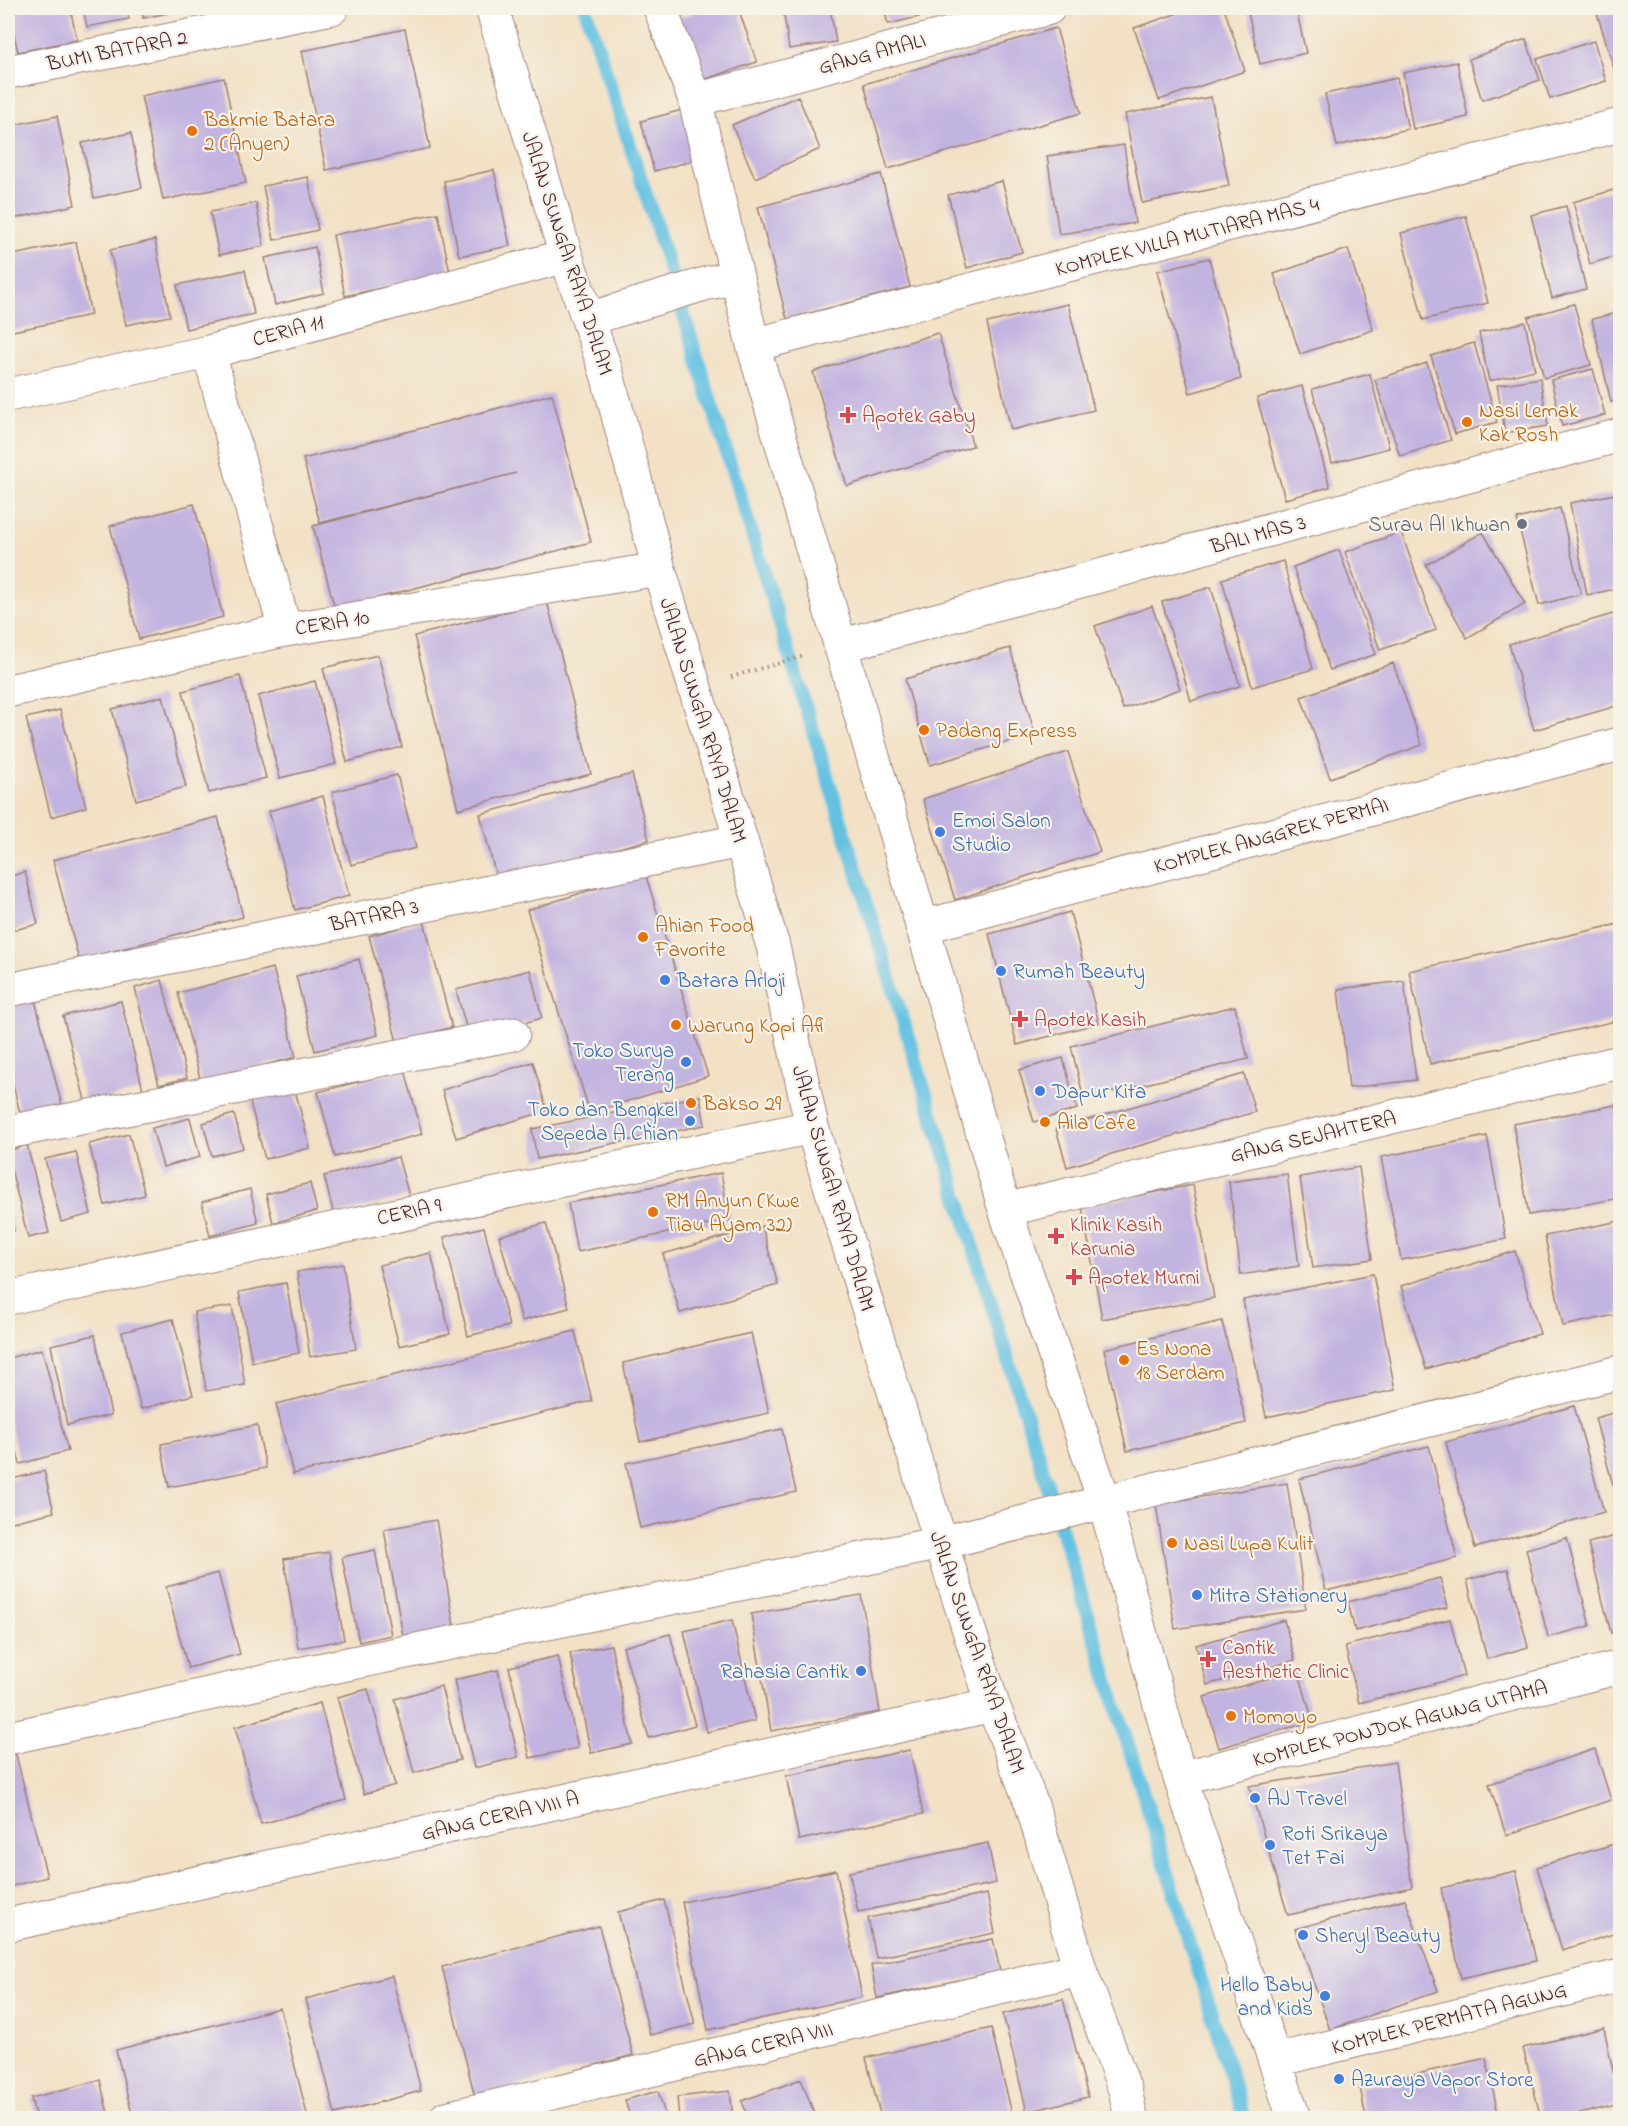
<svg xmlns="http://www.w3.org/2000/svg" width="1628" height="2126" viewBox="0 0 1628 2126" font-family="'Indie Flower',sans-serif">
	<rect width="100%" height="100%" fill="#f7f3e8"/>
	<filter id="ink" filterUnits="userSpaceOnUse"><feTurbulence type="fractalNoise" baseFrequency=".0167" numOctaves="2"/><feDisplacementMap in="SourceGraphic" scale="12" xChannelSelector="R" yChannelSelector="G"/><feConvolveMatrix kernelMatrix="1 2 1 2 8 2 1 2 1" color-interpolation-filters="sRGB"/></filter>
	<filter id="wash" filterUnits="userSpaceOnUse"><feTurbulence type="fractalNoise" baseFrequency=".008" numOctaves="4" result="noise"/><feDisplacementMap in="SourceGraphic" scale="24" xChannelSelector="R" yChannelSelector="G"/><feGaussianBlur stdDeviation="1.35" result="paint"/><feColorMatrix in="noise" values="0 0 0 0 0 0 0 0 0 0 0 0 0 0 0 0 0 1.4 0 .05"/><feComposite in="paint" operator="in"/></filter>
	<g filter="url(#wash)">
		<rect width="100%" height="100%" fill="#f2e1c5"/>
		<g fill="none" stroke-linecap="round" stroke-linejoin="round">
			<path stroke="#64c2e2" stroke-width="14" d="M 585,8 L 655,222 L 1244,2118"/>
		</g>
		<g id="blocks">
			<path fill="#c2b4e0" d="M 8,8 L 70,8 L 77,40 L 18,52 Z
				M 83,8 L 126,8 L 129,19 L 87,27 Z
				M 141,8 L 186,8 L 187,9 L 143,18 Z
				M 708,8 L 738,8 L 757,62 L 700,81 L 678,18 Z
				M 783,8 L 830,8 L 836,42 L 789,49 Z
				M 884,8 L 948,8 L 949,10 L 888,24 Z
				M 1193,8 L 1224,8 L 1245,71 L 1159,100 L 1134,28 Z
				M 1247,8 L 1296,8 L 1306,53 L 1260,64 Z
				M 1614,8 L 1620,8 L 1620,74 L 1616,75 L 1597,13 Z
				M 1056,28 L 1081,113 L 888,169 L 864,84 Z
				M 405,29 L 430,148 L 326,170 L 302,51 Z
				M 1526,39 L 1540,80 L 1482,100 L 1469,59 Z
				M 1594,41 L 1606,81 L 1550,99 L 1537,59 Z
				M 1457,62 L 1468,117 L 1413,129 L 1403,73 Z
				M 224,78 L 246,183 L 163,200 L 141,96 Z
				M 1397,78 L 1408,129 L 1337,146 L 1325,94 Z
				M 798,96 L 820,149 L 755,178 L 732,125 Z
				M 1211,97 L 1229,186 L 1142,203 L 1125,114 Z
				M 686,109 L 699,159 L 654,171 L 641,121 Z
				M 57,116 L 75,205 L 8,220 L 8,126 Z
				M 131,133 L 142,188 L 94,198 L 82,143 Z
				M 1124,145 L 1135,223 L 1059,234 L 1047,156 Z
				M 494,170 L 510,246 L 459,256 L 444,181 Z
				M 881,174 L 910,287 L 787,319 L 758,207 Z
				M 308,177 L 318,230 L 274,240 L 263,186 Z
				M 1002,181 L 1022,252 L 967,268 L 948,195 Z
				M 1620,188 L 1620,255 L 1590,264 L 1573,202 Z
				M 256,203 L 264,246 L 219,255 L 210,212 Z
				M 1566,206 L 1586,289 L 1552,298 L 1531,215 Z
				M 438,213 L 450,273 L 345,296 L 333,235 Z
				M 1466,216 L 1488,303 L 1423,320 L 1401,233 Z
				M 155,240 L 170,316 L 126,325 L 110,250 Z
				M 76,242 L 91,315 L 13,331 L 8,302 L 8,256 Z
				M 315,247 L 324,293 L 275,305 L 265,258 Z
				M 1348,249 L 1373,330 L 1300,354 L 1274,274 Z
				M 1209,258 L 1241,379 L 1190,393 L 1157,271 Z
				M 245,270 L 254,314 L 186,329 L 177,285 Z
				M 1068,304 L 1094,410 L 1011,430 L 987,323 Z
				M 1574,304 L 1591,365 L 1544,378 L 1528,317 Z
				M 1620,312 L 1620,400 L 1611,402 L 1592,319 Z
				M 1525,322 L 1535,370 L 1489,381 L 1479,333 Z
				M 938,333 L 973,446 L 847,486 L 813,372 Z
				M 1474,343 L 1497,422 L 1455,434 L 1431,356 Z
				M 1427,363 L 1451,440 L 1400,456 L 1375,380 Z
				M 1593,369 L 1605,415 L 1562,426 L 1551,380 Z
				M 1370,374 L 1389,448 L 1332,463 L 1312,389 Z
				M 1540,378 L 1548,426 L 1505,433 L 1497,385 Z
				M 1302,386 L 1330,487 L 1285,499 L 1257,398 Z
				M 552,394 L 591,542 L 335,609 L 313,526 L 516,473 L 320,523 L 303,459 Z
				M 1620,493 L 1620,588 L 1587,595 L 1570,503 Z
				M 194,504 L 223,617 L 139,639 L 110,526 Z
				M 1560,508 L 1581,594 L 1539,605 L 1517,519 Z
				M 1401,532 L 1436,630 L 1380,650 L 1345,552 Z
				M 1483,532 L 1525,604 L 1467,638 L 1426,565 Z
				M 1339,550 L 1376,654 L 1330,670 L 1293,567 Z
				M 1283,561 L 1313,669 L 1252,687 L 1222,579 Z
				M 1211,587 L 1240,686 L 1191,701 L 1162,602 Z
				M 547,601 L 591,774 L 458,809 L 414,636 Z
				M 1152,606 L 1180,689 L 1123,709 L 1095,626 Z
				M 1620,612 L 1620,705 L 1534,730 L 1509,644 Z
				M 1010,648 L 1035,734 L 930,765 L 905,679 Z
				M 378,655 L 402,747 L 347,762 L 323,668 Z
				M 1393,663 L 1422,745 L 1330,778 L 1301,697 Z
				M 240,676 L 266,778 L 209,793 L 183,691 Z
				M 315,681 L 336,764 L 280,778 L 258,696 Z
				M 163,696 L 186,787 L 136,800 L 112,709 Z
				M 60,710 L 86,807 L 51,817 L 26,718 Z
				M 1068,752 L 1100,852 L 955,900 L 923,799 Z
				M 632,774 L 649,840 L 497,880 L 480,814 Z
				M 397,775 L 416,848 L 351,865 L 332,792 Z
				M 323,796 L 349,896 L 295,910 L 269,811 Z
				M 218,817 L 243,917 L 79,960 L 53,860 Z
				M 25,872 L 38,924 L 14,930 L 8,904 L 8,877 Z
				M 645,873 L 708,1076 L 590,1113 L 527,910 Z
				M 1070,912 L 1099,1023 L 1017,1045 L 989,934 Z
				M 424,921 L 452,1027 L 397,1042 L 369,936 Z
				M 1619,924 L 1620,1020 L 1430,1064 L 1409,971 Z
				M 359,959 L 378,1035 L 315,1051 L 296,976 Z
				M 273,968 L 296,1057 L 201,1082 L 178,993 Z
				M 530,970 L 542,1018 L 469,1038 L 456,990 Z
				M 162,980 L 187,1078 L 159,1085 L 135,988 Z
				M 1404,981 L 1416,1080 L 1349,1088 L 1338,989 Z
				M 35,1000 L 63,1110 L 22,1121 L 8,1065 L 8,1008 Z
				M 121,1001 L 143,1090 L 86,1104 L 63,1016 Z
				M 1235,1006 L 1248,1059 L 1084,1099 L 1071,1046 Z
				M 1063,1058 L 1077,1109 L 1034,1122 L 1019,1070 Z
				M 533,1062 L 547,1111 L 456,1138 L 442,1090 Z
				M 405,1070 L 422,1134 L 335,1157 L 318,1092 Z
				M 1244,1074 L 1255,1112 L 1067,1167 L 1056,1129 Z
				M 295,1090 L 310,1148 L 265,1159 L 250,1102 Z
				M 700,1096 L 705,1125 L 537,1159 L 532,1129 Z
				M 1616,1105 L 1620,1129 L 1620,1198 L 1529,1215 L 1513,1124 Z
				M 234,1114 L 243,1148 L 212,1156 L 203,1123 Z
				M 190,1118 L 200,1157 L 163,1167 L 152,1128 Z
				M 129,1134 L 145,1195 L 105,1205 L 89,1144 Z
				M 1487,1136 L 1506,1239 L 1401,1260 L 1381,1157 Z
				M 27,1145 L 49,1233 L 28,1238 L 8,1157 L 8,1151 Z
				M 76,1152 L 91,1214 L 61,1222 L 45,1159 Z
				M 398,1157 L 409,1196 L 334,1215 L 324,1176 Z
				M 1359,1167 L 1372,1259 L 1313,1268 L 1300,1177 Z
				M 721,1173 L 730,1220 L 577,1252 L 568,1203 Z
				M 1287,1174 L 1299,1266 L 1241,1275 L 1229,1182 Z
				M 310,1183 L 317,1211 L 273,1223 L 266,1194 Z
				M 1193,1185 L 1214,1298 L 1102,1319 L 1082,1206 Z
				M 250,1189 L 258,1223 L 210,1236 L 202,1202 Z
				M 8,1206 L 14,1231 L 8,1232 Z
				M 1620,1221 L 1620,1314 L 1563,1326 L 1545,1236 Z
				M 546,1223 L 569,1308 L 522,1321 L 499,1236 Z
				M 762,1226 L 778,1285 L 680,1313 L 663,1254 Z
				M 484,1227 L 509,1326 L 468,1336 L 444,1237 Z
				M 1515,1251 L 1540,1334 L 1426,1369 L 1401,1286 Z
				M 431,1253 L 450,1334 L 399,1346 L 379,1265 Z
				M 343,1264 L 356,1349 L 310,1357 L 297,1272 Z
				M 1373,1274 L 1395,1390 L 1266,1417 L 1243,1300 Z
				M 286,1283 L 299,1353 L 252,1362 L 239,1292 Z
				M 232,1306 L 245,1385 L 206,1391 L 194,1312 Z
				M 173,1319 L 193,1395 L 141,1409 L 122,1332 Z
				M 1222,1321 L 1246,1423 L 1127,1451 L 1104,1349 Z
				M 575,1331 L 592,1401 L 293,1474 L 276,1404 Z
				M 751,1333 L 769,1413 L 640,1442 L 623,1363 Z
				M 95,1335 L 111,1415 L 67,1425 L 51,1345 Z
				M 42,1349 L 68,1451 L 20,1464 L 8,1416 L 8,1358 Z
				M 1574,1406 L 1604,1512 L 1475,1548 L 1446,1442 Z
				M 1620,1411 L 1620,1508 L 1619,1508 L 1595,1418 Z
				M 257,1425 L 266,1468 L 169,1487 L 161,1444 Z
				M 782,1429 L 796,1492 L 640,1528 L 626,1463 Z
				M 1429,1446 L 1457,1558 L 1326,1591 L 1299,1479 Z
				M 44,1471 L 54,1512 L 8,1523 L 8,1480 Z
				M 1287,1483 L 1306,1609 L 1175,1629 L 1156,1504 Z
				M 436,1520 L 455,1632 L 404,1642 L 384,1529 Z
				M 1620,1535 L 1620,1630 L 1611,1633 L 1588,1543 Z
				M 1567,1538 L 1590,1626 L 1548,1637 L 1526,1549 Z
				M 375,1550 L 391,1635 L 359,1642 L 342,1557 Z
				M 329,1552 L 344,1640 L 298,1648 L 284,1559 Z
				M 1508,1569 L 1528,1647 L 1487,1659 L 1467,1580 Z
				M 218,1573 L 240,1654 L 188,1668 L 166,1587 Z
				M 1440,1578 L 1448,1607 L 1355,1631 L 1348,1602 Z
				M 861,1595 L 880,1712 L 771,1731 L 751,1614 Z
				M 1450,1619 L 1464,1676 L 1359,1703 L 1345,1646 Z
				M 732,1620 L 755,1721 L 707,1732 L 684,1631 Z
				M 1284,1620 L 1295,1660 L 1207,1685 L 1196,1645 Z
				M 670,1634 L 695,1725 L 649,1738 L 623,1647 Z
				M 611,1645 L 632,1744 L 591,1753 L 570,1653 Z
				M 558,1656 L 578,1748 L 530,1758 L 509,1667 Z
				M 498,1670 L 518,1757 L 474,1768 L 454,1680 Z
				M 1298,1670 L 1313,1721 L 1219,1748 L 1204,1697 Z
				M 441,1686 L 460,1760 L 414,1773 L 395,1699 Z
				M 368,1689 L 395,1785 L 364,1794 L 337,1697 Z
				M 320,1703 L 346,1800 L 261,1824 L 235,1727 Z
				M 13,1743 L 47,1877 L 8,1887 L 8,1745 Z
				M 1595,1749 L 1611,1800 L 1506,1835 L 1489,1784 Z
				M 910,1750 L 923,1814 L 799,1840 L 786,1776 Z
				M 1395,1762 L 1412,1887 L 1288,1915 L 1249,1786 Z
				M 988,1843 L 996,1883 L 858,1912 L 849,1872 Z
				M 1614,1844 L 1620,1866 L 1620,1932 L 1562,1950 L 1537,1867 Z
				M 836,1870 L 862,1997 L 708,2030 L 682,1902 Z
				M 1516,1871 L 1536,1961 L 1461,1978 L 1441,1888 Z
				M 987,1894 L 995,1933 L 876,1958 L 868,1918 Z
				M 1405,1899 L 1438,1991 L 1330,2030 L 1295,1929 Z
				M 664,1900 L 695,2024 L 650,2035 L 618,1912 Z
				M 599,1926 L 633,2055 L 475,2097 L 442,1967 Z
				M 993,1939 L 1000,1971 L 877,1998 L 871,1965 Z
				M 392,1976 L 421,2091 L 335,2114 L 306,1999 Z
				M 1063,1999 L 1088,2097 L 1027,2112 L 1003,2014 Z
				M 280,2008 L 308,2118 L 133,2118 L 116,2050 Z
				M 991,2028 L 1013,2118 L 881,2118 L 866,2058 Z
				M 1604,2028 L 1620,2104 L 1563,2118 L 1541,2118 L 1523,2048 Z
				M 1486,2058 L 1499,2118 L 1366,2118 L 1360,2087 Z
				M 801,2079 L 816,2118 L 748,2118 L 742,2101 Z
				M 100,2080 L 109,2118 L 36,2118 L 31,2098 Z
				M 658,2091 L 666,2118 L 630,2118 L 625,2100 Z
				M 730,2091 L 733,2118 L 679,2118 L 677,2097 Z"/>
		</g>
	</g>
	<g filter="url(#ink)">
		<use href="#blocks" fill-opacity="0" stroke="#9e8078" stroke-width="1.5"/>
		<g fill="none" stroke-linecap="round" stroke-linejoin="round">
			<defs>
				<path id="minor" d="M 492,8 L 566,256 L 607,374 L 659,569 L 773,946 L 812,1127 L 941,1543 L 993,1705 L 1032,1805 L 1080,1969 L 1125,2090 L 1131,2118
					M 660,8 L 695,100 L 753,345 L 1005,1210 L 1104,1500 L 1180,1778 L 1294,2118
					M 8,72 L 332,8
					M 695,100 L 1049,8
					M 588,319 L 708,283 L 737,277
					M 753,345 L 1620,125
					M 209,352 L 285,630
					M 8,395 L 209,352 L 566,256
					M 840,646 L 1620,435
					M 8,691 L 285,630 L 659,569
					M 922,927 L 1620,744
					M 8,990 L 740,841
					M 8,1132 L 513,1034
					M 1005,1210 L 1620,1062
					M 8,1298 L 812,1127
					M 8,1738 L 313,1671 L 941,1543 L 1620,1372
					M 1180,1778 L 1620,1667
					M 8,1925 L 993,1705
					M 1277,2060 L 1620,1976
					M 446,2118 L 1080,1969"/>
			</defs>
			<use href="#minor" stroke="#9e8078" stroke-width="35"/>
			<path stroke="#9e8078" stroke-width="4" stroke-dasharray="1.5 4.5" stroke-linecap="butt" d="M 731,677 L 804,656"/>
			<use href="#minor" stroke="#fff" stroke-width="33"/>
		</g>
	</g>
	<g fill="#e8710a" stroke="#f7f3e8" stroke-width="2">
		<circle cx="192" cy="131" r="6"/>
		<circle cx="1467" cy="422" r="6"/>
		<circle cx="924" cy="730" r="6"/>
		<circle cx="643" cy="937" r="6"/>
		<circle cx="676" cy="1025" r="6"/>
		<circle cx="691" cy="1103" r="6"/>
		<circle cx="1045" cy="1122" r="6"/>
		<circle cx="653" cy="1212" r="6"/>
		<circle cx="1124" cy="1360" r="6"/>
		<circle cx="1172" cy="1543" r="6"/>
		<circle cx="1231" cy="1716" r="6"/>
	</g>
	<g fill="#e0444e" stroke="#f7f3e8" stroke-width="2">
		<path d="M845 406h6v6h6v6h-6v6h-6v-6h-6v-6h6z"/>
		<path d="M1017 1010h6v6h6v6h-6v6h-6v-6h-6v-6h6z"/>
		<path d="M1053 1227h6v6h6v6h-6v6h-6v-6h-6v-6h6z"/>
		<path d="M1071 1268h6v6h6v6h-6v6h-6v-6h-6v-6h6z"/>
		<path d="M1205 1650h6v6h6v6h-6v6h-6v-6h-6v-6h6z"/>
	</g>
	<circle fill="#6b7280" stroke="#f7f3e8" stroke-width="2" cx="1522" cy="524" r="6"/>
	<g fill="#3f7fe0" stroke="#f7f3e8" stroke-width="2">
		<circle cx="940" cy="832" r="6"/>
		<circle cx="1001" cy="971" r="6"/>
		<circle cx="665" cy="980" r="6"/>
		<circle cx="686" cy="1062" r="6"/>
		<circle cx="1040" cy="1091" r="6"/>
		<circle cx="690" cy="1121" r="6"/>
		<circle cx="1197" cy="1595" r="6"/>
		<circle cx="861" cy="1671" r="6"/>
		<circle cx="1255" cy="1798" r="6"/>
		<circle cx="1270" cy="1845" r="6"/>
		<circle cx="1303" cy="1935" r="6"/>
		<circle cx="1325" cy="1996" r="6"/>
		<circle cx="1339" cy="2079" r="6"/>
	</g>
	<g text-anchor="middle" stroke-width="4.5" stroke-linejoin="round" paint-order="stroke">
		<g font-size="21" fill="#4a1f2b" stroke="#f7f3e8">
			<text transform="translate(117 50) rotate(-11)" y="7">BUMI BATARA 2</text>
			<text transform="translate(872 53) rotate(-15)" y="7">GANG AMALI</text>
			<text transform="translate(1187 236) rotate(-14)" y="7">KOMPLEK VILLA MUTIARA MAS 4</text>
			<text transform="translate(568 253) rotate(72)" y="7">JALAN SUNGAI RAYA DALAM</text>
			<text transform="translate(288 330) rotate(-15)" y="7">CERIA 11</text>
			<text transform="translate(1258 534) rotate(-15)" y="7">BALI MAS 3</text>
			<text transform="translate(332 622) rotate(-9)" y="7">CERIA 10</text>
			<text transform="translate(704 720) rotate(73)" y="7">JALAN SUNGAI RAYA DALAM</text>
			<text transform="translate(1271 835) rotate(-15)" y="7">KOMPLEK ANGGREK PERMAI</text>
			<text transform="translate(374 915) rotate(-12)" y="7">BATARA 3</text>
			<text transform="translate(1313 1136) rotate(-13)" y="7">GANG SEJAHTERA</text>
			<text transform="translate(834 1188) rotate(74)" y="7">JALAN SUNGAI RAYA DALAM</text>
			<text transform="translate(409 1211) rotate(-12)" y="7">CERIA 9</text>
			<text transform="translate(978 1652) rotate(71)" y="7">JALAN SUNGAI RAYA DALAM</text>
			<text transform="translate(1400 1723) rotate(-14)" y="7">KOMPLEK PONDOK AGUNG UTAMA</text>
			<text transform="translate(500 1815) rotate(-13)" y="7">GANG CERIA VIII A</text>
			<text transform="translate(1449 2018) rotate(-14)" y="7">KOMPLEK PERMATA AGUNG</text>
			<text transform="translate(763 2044) rotate(-13)" y="7">GANG CERIA VIII</text>
		</g>
		<g font-size="21" fill="#c56008" stroke="#f7f3e8" text-anchor="start">
			<text x="204" y="126">Bakmie Batara<tspan x="204" dy="24">2 (Anyen)</tspan></text>
			<text x="1479" y="417">Nasi Lemak<tspan x="1479" dy="24">Kak Rosh</tspan></text>
			<text x="936" y="737">Padang Express</text>
			<text x="655" y="932">Ahian Food<tspan x="655" dy="24">Favorite</tspan></text>
			<text x="688" y="1032">Warung Kopi Afi</text>
			<text x="703" y="1110">Bakso 29</text>
			<text x="1057" y="1129">Aila Cafe</text>
			<text x="665" y="1207">RM Anyun (Kwe<tspan x="665" dy="24">Tiau Ayam 32)</tspan></text>
			<text x="1136" y="1355">Es Nona<tspan x="1136" dy="24">18 Serdam</tspan></text>
			<text x="1184" y="1550">Nasi Lupa Kulit</text>
			<text x="1243" y="1723">Momoyo</text>
		</g>
		<g font-size="21" fill="#be3a42" stroke="#f7f3e8" text-anchor="start">
			<text x="862" y="422">Apotek Gaby</text>
			<text x="1034" y="1026">Apotek Kasih</text>
			<text x="1070" y="1231">Klinik Kasih<tspan x="1070" dy="24">Karunia</tspan></text>
			<text x="1088" y="1284">Apotek Murni</text>
			<text x="1222" y="1654">Cantik<tspan x="1222" dy="24">Aesthetic Clinic</tspan></text>
		</g>
		<g font-size="21" fill="#5b616d" stroke="#f7f3e8" text-anchor="end">
			<text x="1510" y="531">Surau Al Ikhwan</text>
		</g>
		<g font-size="21" fill="#366cbe" stroke="#f7f3e8" text-anchor="start">
			<text x="952" y="827">Emoi Salon<tspan x="952" dy="24">Studio</tspan></text>
			<text x="1013" y="978">Rumah Beauty</text>
			<text x="677" y="987">Batara Arloji</text>
			<text x="674" y="1057" text-anchor="end">Toko Surya<tspan x="674" dy="24">Terang</tspan></text>
			<text x="1052" y="1098">Dapur Kita</text>
			<text x="678" y="1116" text-anchor="end">Toko dan Bengkel<tspan x="678" dy="24">Sepeda A Chian</tspan></text>
			<text x="1209" y="1602">Mitra Stationery</text>
			<text x="849" y="1678" text-anchor="end">Rahasia Cantik</text>
			<text x="1267" y="1805">AJ Travel</text>
			<text x="1282" y="1840">Roti Srikaya<tspan x="1282" dy="24">Tet Fai</tspan></text>
			<text x="1315" y="1942">Sheryl Beauty</text>
			<text x="1313" y="1991" text-anchor="end">Hello Baby<tspan x="1313" dy="24">and Kids</tspan></text>
			<text x="1351" y="2086">Azuraya Vapor Store</text>
		</g>
	</g>
	<rect width="1628" height="2126" fill="none" stroke="#f7f3e8" stroke-width="30"/>
</svg>
